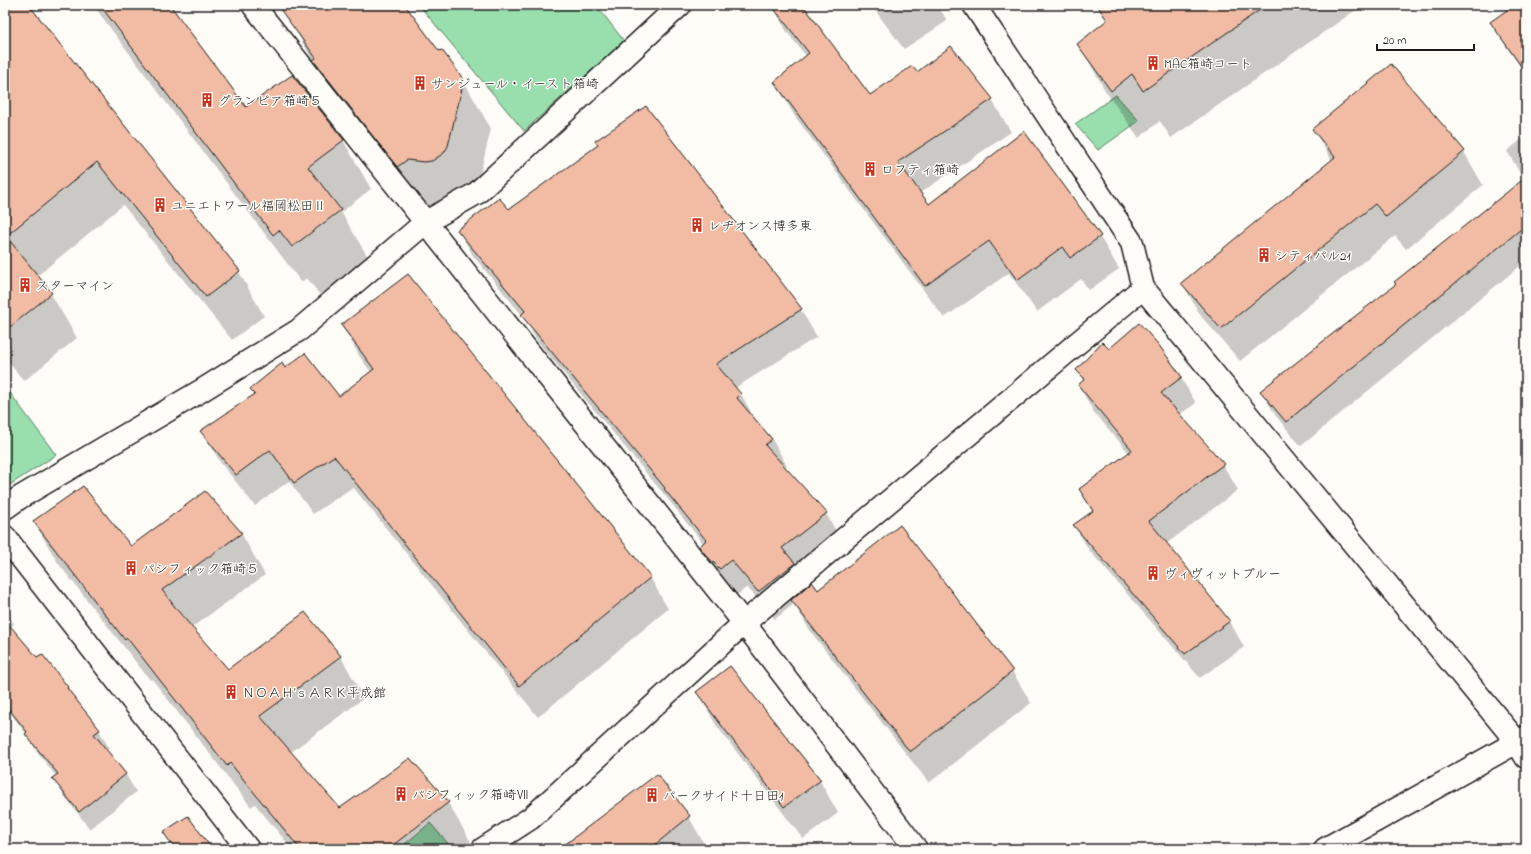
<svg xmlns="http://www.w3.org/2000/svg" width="1531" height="854" viewBox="0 0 1531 854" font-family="'Indie Flower','Klee One',sans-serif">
	<rect width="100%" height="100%" fill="#fdfcf7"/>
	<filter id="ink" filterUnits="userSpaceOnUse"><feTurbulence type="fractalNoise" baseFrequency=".025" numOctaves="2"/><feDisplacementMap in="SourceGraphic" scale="8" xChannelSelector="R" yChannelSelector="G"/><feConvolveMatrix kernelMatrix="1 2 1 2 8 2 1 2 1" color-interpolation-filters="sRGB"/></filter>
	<g filter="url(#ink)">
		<path fill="#98dfad" stroke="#5a7e64" d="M 419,5 L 596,5 L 624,41 L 524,131 Z
			M 1116,95 L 1139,121 L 1098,150 L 1075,124 Z
			M 5,386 L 56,455 L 5,488 Z
			M 430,823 L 453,849 L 399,849 Z"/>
		<path fill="#0003" d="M 5,5 L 28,5 L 239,272 L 264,316 L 232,340 L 123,205 L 37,276 L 51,294 L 77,338 L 24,381 L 5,358 Z
			M 93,5 L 169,5 L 246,108 L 343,140 L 371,189 L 341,212 L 369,259 L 320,295 L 307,278 L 301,282 Z
			M 312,5 L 404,5 L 439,53 L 463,80 L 491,129 L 475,195 L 426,214 L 318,69 L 290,21 Z
			M 772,5 L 802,5 L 869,96 L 917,74 L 951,48 L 992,100 L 1011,132 L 920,193 L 929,205 L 1023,132 L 1100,237 L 1119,269 L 1089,290 L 1081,279 L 1037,312 L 1009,273 L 944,318 L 794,115 L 775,83 L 806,56 L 787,32 Z
			M 871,5 L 938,5 L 947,21 L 904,49 Z
			M 1104,5 L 1363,5 L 1171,138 L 1160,121 L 1139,138 L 1106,92 L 1079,44 L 1107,20 L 1100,8 Z
			M 1516,5 L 1526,5 L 1526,75 L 1506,46 L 1492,22 Z
			M 1391,66 L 1464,152 L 1483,185 L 1406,249 L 1395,236 L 1240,361 L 1201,316 L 1182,283 L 1332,161 L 1313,129 Z
			M 646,107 L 801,310 L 817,337 L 735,388 L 741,394 L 756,421 L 772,439 L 787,466 L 784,468 L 826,514 L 842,541 L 800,573 L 808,587 L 1012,671 L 1031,703 L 929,783 L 811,632 L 794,604 L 775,619 L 747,587 L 736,596 L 716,574 L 701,547 L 704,544 L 681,516 L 676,509 L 538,342 L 522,315 L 474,257 L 458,230 L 509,210 L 598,145 Z
			M 1526,136 L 1526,261 L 1301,446 L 1276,416 L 1261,391 L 1397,284 L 1524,180 L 1507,151 Z
			M 342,325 L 650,577 L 668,609 L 538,717 L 353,487 L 313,514 L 289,481 L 255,506 L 220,462 L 202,431 L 255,395 L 252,389 L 285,369 L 339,397 L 371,372 L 360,357 Z
			M 1157,345 L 1181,378 L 1196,403 L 1179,415 L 1223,465 L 1238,490 L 1166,544 L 1230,622 L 1244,647 L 1200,678 L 1089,550 L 1074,525 L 1093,512 L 1080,489 L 1129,453 L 1093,411 L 1079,386 L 1084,381 L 1078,370 L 1109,350 Z
			M 34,522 L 131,548 L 241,533 L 265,575 L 191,628 L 227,670 L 305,613 L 341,657 L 364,698 L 291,752 L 340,810 L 410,759 L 448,803 L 472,844 L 466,849 L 292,849 L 255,804 L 251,807 L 152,679 L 150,680 L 58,563 Z
			M 5,608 L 14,624 L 10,627 L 37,659 L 42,655 L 68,687 L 76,702 L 99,730 L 109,748 L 106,750 L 126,775 L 136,792 L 90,829 L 64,796 L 54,778 L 56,776 L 37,752 L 28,736 L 5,706 Z
			M 698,693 L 820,781 L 838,813 L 803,839 L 716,725 Z
			M 657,776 L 689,817 L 707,849 L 561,849 Z
			M 165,832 L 211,849 L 168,849 L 172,846 Z"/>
		<path fill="#f1bba4" stroke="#1c1c1c" d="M 5,5 L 29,5 L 240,271 L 206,297 L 97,162 L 6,236 L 52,293 L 5,331 Z
			M 100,5 L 170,5 L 246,107 L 292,75 L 344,140 L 308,167 L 341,210 L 292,247 L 279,230 L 273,235 Z
			M 277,5 L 405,5 L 439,51 L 442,50 L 464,80 L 448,146 L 444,153 L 432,161 L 424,162 L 407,160 L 397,167 L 313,60 L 316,58 Z
			M 771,5 L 803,5 L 870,95 L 912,66 L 917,72 L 951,46 L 993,99 L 898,162 L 929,204 L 1024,131 L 1101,236 L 1070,258 L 1062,247 L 1017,280 L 989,241 L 925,286 L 774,82 L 809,53 Z
			M 1097,5 L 1267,5 L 1143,91 L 1132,74 L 1111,91 L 1077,44 L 1107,20 Z
			M 1514,5 L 1526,5 L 1526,73 L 1490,22 Z
			M 1391,64 L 1465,151 L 1386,217 L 1375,204 L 1221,329 L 1181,283 L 1335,157 L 1312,129 Z
			M 646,106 L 802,309 L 716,364 L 741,394 L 737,398 L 772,439 L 765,445 L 827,513 L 782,548 L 795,563 L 758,592 L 731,560 L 720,569 L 705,554 L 699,547 L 706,540 L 664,489 L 665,488 L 521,315 L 525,311 L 457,230 L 499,198 L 509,209 L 598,145 L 595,141 Z
			M 1526,177 L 1526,225 L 1286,422 L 1260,391 L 1396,284 L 1394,282 Z
			M 408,274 L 651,577 L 519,686 L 334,456 L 294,483 L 270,450 L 236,475 L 200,431 L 255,394 L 250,389 L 282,363 L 285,368 L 305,353 L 339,396 L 374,369 L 341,325 Z
			M 1139,323 L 1158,344 L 1182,377 L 1161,393 L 1224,464 L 1149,521 L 1230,621 L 1185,654 L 1073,525 L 1093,511 L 1079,489 L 1132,450 L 1078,385 L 1085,379 L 1076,370 L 1102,342 L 1109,349 Z
			M 83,486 L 131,546 L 205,491 L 242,533 L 162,590 L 178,611 L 228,669 L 305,612 L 341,656 L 260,716 L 340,808 L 410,758 L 449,802 L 388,849 L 300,849 L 230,763 L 227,766 L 127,638 L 125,640 L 33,521 Z
			M 900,525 L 1013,671 L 910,752 L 791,600 L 812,582 L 818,590 Z
			M 5,620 L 37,657 L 42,654 L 68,687 L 67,688 L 100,730 L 94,734 L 126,774 L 79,812 L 52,778 L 58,774 L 25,734 L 27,732 L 5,704 Z
			M 730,666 L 821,780 L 784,807 L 696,692 Z
			M 657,774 L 690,816 L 650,849 L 559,849 Z
			M 188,816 L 212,849 L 175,849 L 163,832 Z"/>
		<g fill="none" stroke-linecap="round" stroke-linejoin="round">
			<defs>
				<path id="minor" d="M 253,5 L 744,623 L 916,849
					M 974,5 L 1132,243 L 1143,288 L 1517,742 L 1526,757
					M 5,508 L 19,498 L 199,392 L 299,330 L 426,222 L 477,193 L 680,5
					M 5,537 L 248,849
					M 483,849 L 531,818 L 744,623 L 1143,288
					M 1325,849 L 1526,737"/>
			</defs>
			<use href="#minor" stroke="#1c1c1c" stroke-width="25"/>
			<use href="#minor" stroke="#fdfcf7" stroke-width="22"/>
		</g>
	</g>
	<defs>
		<symbol id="building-bare" viewBox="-9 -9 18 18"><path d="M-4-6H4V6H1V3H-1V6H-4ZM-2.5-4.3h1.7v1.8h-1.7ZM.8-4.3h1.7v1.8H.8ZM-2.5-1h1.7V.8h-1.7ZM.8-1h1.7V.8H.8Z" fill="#c8321e" stroke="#fdfcf7" stroke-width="2.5" paint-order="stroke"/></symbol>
	</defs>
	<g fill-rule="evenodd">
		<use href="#building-bare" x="1143" y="53" width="20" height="20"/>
		<use href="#building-bare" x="410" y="73" width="20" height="20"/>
		<use href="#building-bare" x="197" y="90" width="20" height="20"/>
		<use href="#building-bare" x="860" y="159" width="20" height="20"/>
		<use href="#building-bare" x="150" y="195" width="20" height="20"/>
		<use href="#building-bare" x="687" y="215" width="20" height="20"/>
		<use href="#building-bare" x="1254" y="245" width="20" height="20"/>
		<use href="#building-bare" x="15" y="275" width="20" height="20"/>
		<use href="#building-bare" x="121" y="558" width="20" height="20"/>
		<use href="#building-bare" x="1143" y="563" width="20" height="20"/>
		<use href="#building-bare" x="221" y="682" width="20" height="20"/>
		<use href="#building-bare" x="391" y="784" width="20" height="20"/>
		<use href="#building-bare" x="642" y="785" width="20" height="20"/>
	</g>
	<g text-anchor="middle" stroke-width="3" stroke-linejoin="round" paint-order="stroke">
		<g font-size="13" fill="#1c1c1c" stroke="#fdfcf7" text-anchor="start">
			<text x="1164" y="68">MAC箱崎コート</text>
			<text x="431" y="88">サンジュール・イースト箱崎</text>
			<text x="218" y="105">グランピア箱崎５</text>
			<text x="881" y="174">ロフティ箱崎</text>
			<text x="171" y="210">ユニエトワール福岡松田Ⅱ</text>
			<text x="708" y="230">レヂオンス博多東</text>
			<text x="1275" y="260">シティパル21</text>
			<text x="36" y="290">スターマイン</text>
			<text x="142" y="573">パシフィック箱崎５</text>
			<text x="1164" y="578">ヴィヴィットブルー</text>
			<text x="242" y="697">ＮＯＡＨ’ｓＡＲＫ平成館</text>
			<text x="412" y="799">パシフィック箱崎Ⅶ</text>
			<text x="663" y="800">パークサイド十日田1</text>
		</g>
	</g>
	<rect width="1531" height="854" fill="none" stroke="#fdfcf7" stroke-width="20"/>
	<rect x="10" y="10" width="1511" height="834" fill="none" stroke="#1c1c1c" stroke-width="1.5" filter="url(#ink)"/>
	<path d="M1377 44v6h97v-6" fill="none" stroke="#1c1c1c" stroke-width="2"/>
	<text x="1383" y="44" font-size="12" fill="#1c1c1c" stroke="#fdfcf7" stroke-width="3" paint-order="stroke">20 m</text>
</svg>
